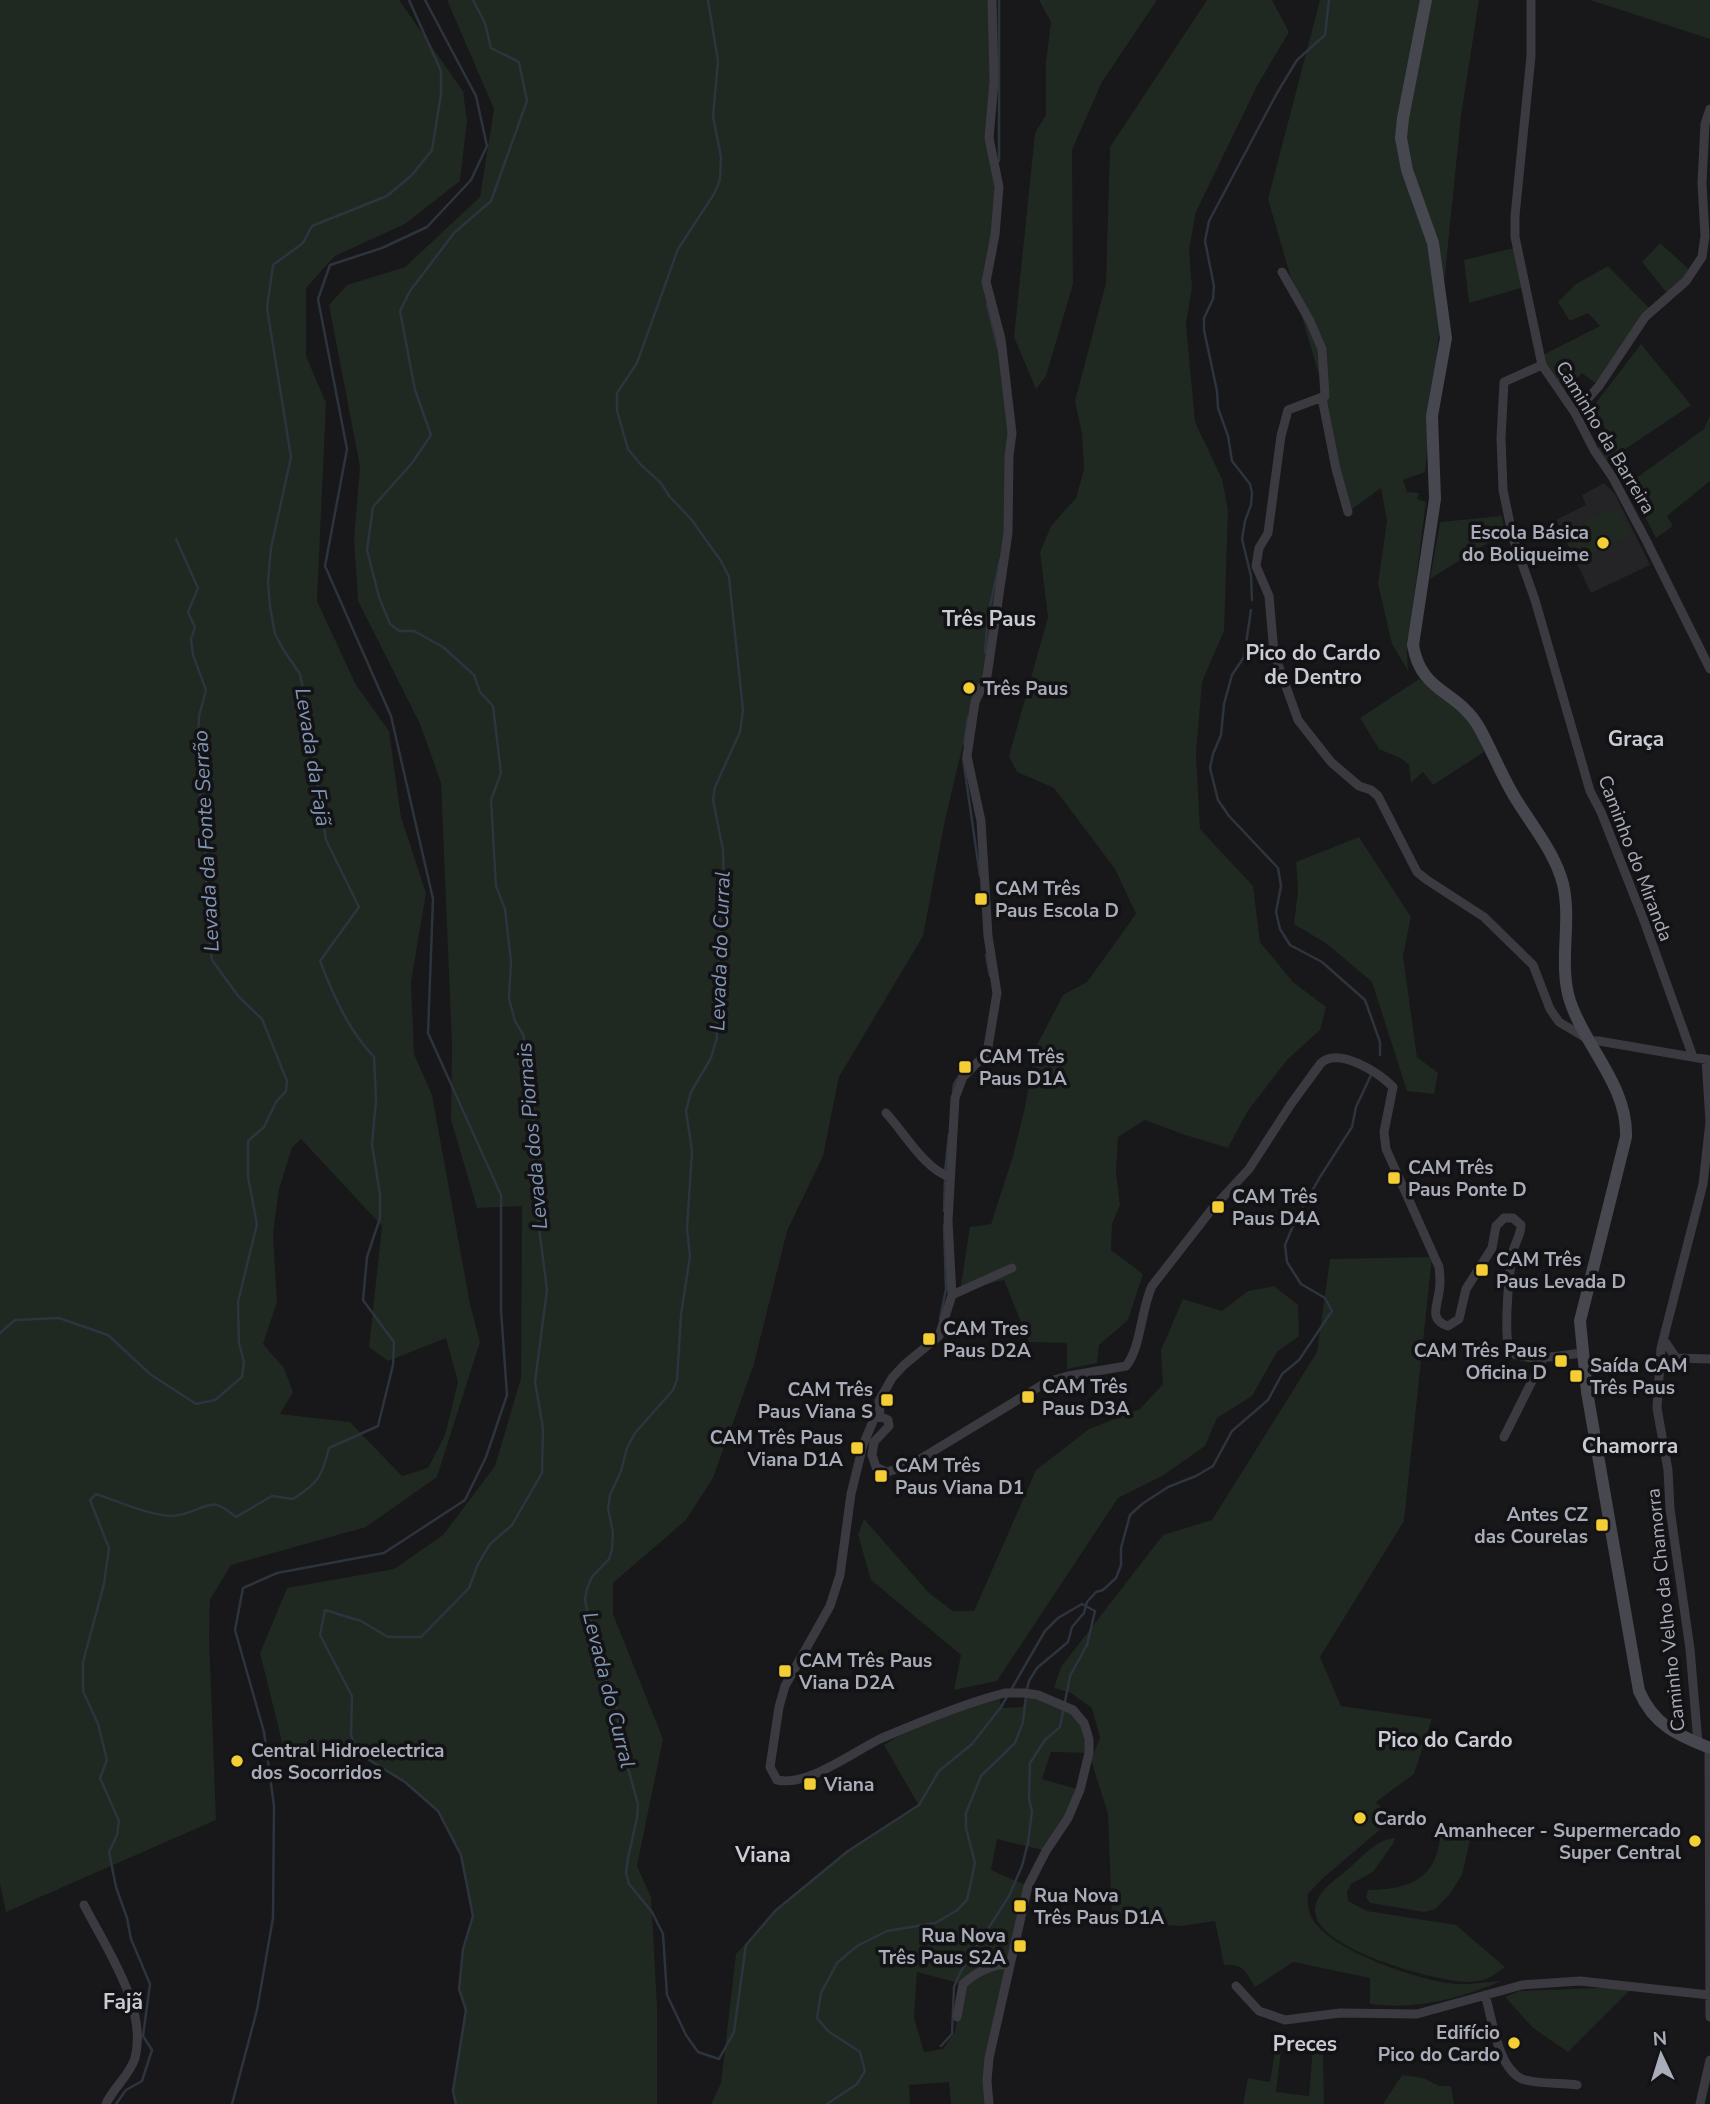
<svg xmlns="http://www.w3.org/2000/svg" width="1710" height="2104" viewBox="0 0 1710 2104" font-family="'Nunito Sans',sans-serif">
	<rect width="100%" height="100%" fill="#181719"/>
	<path fill="#242326" d="M 1604,483 L 1615,494 L 1650,565 L 1591,593 L 1556,520 L 1586,505 L 1582,495 Z"/>
	<path fill="#1f2821" fill-rule="evenodd" d="M 0,0 L 399,0 L 463,91 L 467,121 L 460,181 L 405,224 L 335,256 L 306,288 L 306,356 L 326,403 L 317,601 L 356,685 L 389,731 L 401,817 L 426,893 L 411,982 L 414,1054 L 432,1095 L 470,1304 L 480,1342 L 437,1477 L 366,1527 L 231,1565 L 210,1600 L 209,1635 L 216,1820 L 6,1912 L 0,1884 ZM 301,1139 L 382,1226 L 369,1347 L 388,1361 L 446,1338 L 458,1382 L 445,1435 L 428,1468 L 402,1476 L 350,1422 L 280,1414 L 293,1392 L 284,1368 L 263,1344 L 277,1302 L 273,1234 L 279,1189 L 292,1148 Z
		M 447,0 L 992,0 L 989,138 L 999,187 L 986,282 L 1011,411 L 1008,533 L 987,676 L 975,702 L 961,753 L 945,820 L 923,936 L 839,1077 L 823,1156 L 787,1231 L 753,1367 L 713,1478 L 686,1520 L 613,1583 L 613,1614 L 663,1739 L 637,1866 L 651,1897 L 657,2006 L 657,2104 L 455,2104 L 452,2091 L 465,2011 L 459,1989 L 463,1948 L 472,1916 L 460,1855 L 438,1811 L 404,1782 L 357,1754 L 285,1754 L 260,1653 L 287,1588 L 394,1569 L 443,1535 L 495,1466 L 521,1378 L 522,1206 L 477,1208 L 451,1120 L 452,1045 L 441,783 L 420,724 L 358,601 L 354,538 L 360,467 L 329,305 L 347,285 L 405,267 L 480,197 L 494,109 Z
		M 1039,0 L 1157,0 L 1102,82 L 1072,150 L 1073,284 L 1046,376 L 1036,389 L 1014,337 L 1035,133 L 1046,115 L 1046,62 L 1051,22 Z
		M 1207,0 L 1272,0 L 1289,32 L 1257,86 L 1196,212 L 1189,249 L 1192,287 L 1186,324 L 1195,422 L 1222,479 L 1228,510 L 1224,631 L 1202,682 L 1196,754 L 1200,829 L 1253,886 L 1260,942 L 1293,982 L 1326,1007 L 1320,1030 L 1287,1060 L 1247,1112 L 1228,1148 L 1182,1134 L 1145,1120 L 1118,1137 L 1116,1171 L 1120,1205 L 1112,1224 L 1111,1250 L 1143,1274 L 1128,1320 L 1099,1345 L 1097,1363 L 1067,1369 L 1067,1343 L 1029,1342 L 1004,1280 L 960,1291 L 970,1227 L 991,1224 L 1013,1156 L 1025,1107 L 1035,1049 L 1063,995 L 1087,982 L 1136,914 L 1115,869 L 1054,788 L 1017,772 L 1009,756 L 1048,617 L 1040,552 L 1051,526 L 1076,498 L 1084,469 L 1082,434 L 1075,401 L 1106,283 L 1110,147 Z
		M 1320,0 L 1479,0 L 1461,116 L 1425,472 L 1403,480 L 1407,492 L 1419,493 L 1417,499 L 1426,502 L 1407,652 L 1408,671 L 1392,644 L 1378,584 L 1387,521 L 1381,488 L 1348,512 L 1325,396 L 1268,199 Z
		M 1590,0 L 1710,0 L 1710,39 Z
		M 1660,243 L 1693,273 L 1669,296 L 1642,262 Z
		M 1514,248 L 1521,288 L 1469,303 L 1464,260 Z
		M 1608,266 L 1652,311 L 1599,386 L 1582,373 L 1561,394 L 1541,356 L 1600,326 L 1588,313 L 1570,321 L 1558,302 L 1576,284 Z
		M 1641,344 L 1691,405 L 1603,464 L 1594,450 L 1613,440 L 1592,408 Z
		M 1710,416 L 1710,481 L 1667,516 L 1673,526 L 1656,538 L 1628,484 L 1704,429 Z
		M 1618,506 L 1632,535 L 1580,559 L 1566,530 Z
		M 1502,516 L 1505,532 L 1430,579 L 1440,522 Z
		M 1419,679 L 1466,717 L 1478,736 L 1484,752 L 1433,785 L 1423,772 L 1411,783 L 1409,765 L 1402,759 L 1379,749 L 1360,718 Z
		M 1359,837 L 1411,917 L 1403,956 L 1417,1057 L 1438,1073 L 1434,1094 L 1407,1091 L 1372,982 L 1327,944 L 1294,924 L 1298,890 L 1296,862 Z
		M 1432,1257 L 1404,1521 L 1320,1657 L 1341,1706 L 1432,1719 L 1414,1774 L 1376,1802 L 1398,1826 L 1382,1828 L 1322,1879 L 1308,1894 C 1307,1905 1309,1916 1316,1924 C 1338,1952 1413,1978 1448,1983 C 1465,1986 1485,1982 1502,1981 C 1457,1999 1419,2010 1370,2004 L 1370,1978 L 1293,1962 L 1255,1987 C 1246,1972 1243,1963 1224,1965 L 1215,1921 L 1181,1926 L 1112,1922 L 1108,1814 L 1091,1760 L 1100,1738 L 1092,1708 L 1071,1693 L 1054,1688 L 1061,1667 L 1163,1535 L 1212,1520 L 1317,1352 L 1330,1259 Z
		M 1274,1286 L 1298,1305 L 1299,1336 L 1277,1352 L 1252,1396 L 1217,1418 L 1205,1446 L 1164,1475 L 1118,1498 L 997,1681 L 954,1690 L 961,1655 L 871,1580 L 858,1535 L 864,1519 L 929,1593 L 953,1611 L 974,1611 L 1036,1470 L 1089,1429 L 1140,1409 L 1163,1384 L 1161,1350 L 1183,1299 L 1222,1311 L 1248,1291 Z
		M 998,1695 L 1002,1708 L 1023,1707 L 1026,1695 L 1038,1695 L 1079,1716 L 1089,1753 L 1051,1752 L 1042,1779 L 1080,1790 L 1046,1851 L 997,1839 L 991,1870 L 1028,1886 L 989,2058 L 989,2104 L 951,2104 L 949,2082 L 909,2085 L 910,2104 L 711,2104 L 721,2083 L 736,1954 L 775,1912 L 848,1851 L 919,1806 L 884,1745 L 903,1733 ZM 917,1972 L 962,1984 L 955,2032 L 943,2049 L 924,2052 L 914,2018 Z
		M 1441,1824 L 1468,1825 L 1471,1836 L 1462,1875 L 1450,1894 L 1435,1909 L 1424,1912 L 1370,1903 L 1366,1897 L 1368,1890 C 1417,1889 1440,1875 1441,1824 Z
		M 1395,1838 L 1393,1844 L 1373,1872 L 1351,1884 L 1347,1892 L 1348,1901 L 1367,1911 L 1456,1925 L 1505,1967 C 1493,1977 1483,1982 1467,1982 C 1435,1981 1314,1949 1315,1910 C 1316,1892 1334,1881 1347,1870 C 1361,1858 1376,1839 1395,1838 Z
		M 1598,1988 L 1631,1989 L 1568,2052 L 1533,2028 L 1505,1997 L 1519,1991 Z
		M 1278,2032 L 1283,2034 L 1276,2092 L 1309,2096 L 1313,2047 L 1323,2048 L 1324,2104 L 1243,2104 L 1248,2078 L 1270,2082 Z
		M 1402,2075 L 1423,2078 L 1439,2086 L 1451,2086 L 1454,2104 L 1383,2104 Z"/>
	<g fill="none" stroke-linecap="round" stroke-linejoin="round">
		<path stroke="#2d343e" stroke-width="2.5" d="M 708,0 L 718,61 L 713,116 L 721,157 L 720,180 L 714,194 L 678,249 L 637,363 L 617,393 L 617,411 L 628,449 L 641,465 L 660,482 L 670,497 L 691,519 L 721,561 L 729,577 L 743,710 L 740,732 L 715,787 L 713,800 L 723,850 L 724,895 L 720,915 L 720,954 L 715,996 L 717,1038 L 711,1058 L 691,1092 L 686,1111 L 692,1151 L 687,1229 L 690,1256 L 681,1315 L 677,1380 L 673,1390 L 635,1433 L 627,1448 L 621,1471 L 610,1495 L 608,1509 L 613,1532 L 612,1549 L 609,1559 L 592,1577 L 587,1589 L 585,1599 L 587,1610 L 599,1642 L 601,1668 L 616,1705 L 621,1743 L 638,1804 L 637,1818 L 628,1858 L 626,1873 L 629,1884 L 652,1912 L 663,1934 L 667,1995 L 686,2035 L 698,2052 L 719,2059 L 734,2032 L 746,1945 L 775,1911 L 848,1851 L 919,1805 L 939,1771 L 972,1744 L 1001,1707 L 1045,1631 L 1058,1618 L 1082,1604 L 1095,1611 L 1087,1645 L 1070,1676 L 1060,1727 L 1045,1740 L 1030,1763 L 1029,1799 L 1032,1811 L 1028,1843 L 1022,1866 L 1009,1896 L 960,1973 L 954,1987 L 952,2034 L 941,2046
			M 999,0 L 999,161
			M 987,304 L 998,348
			M 1252,600 L 1251,576 L 1242,539 L 1245,521 L 1251,505 L 1252,493 L 1250,484 L 1232,461 L 1228,436 L 1218,408 L 1217,391 L 1204,330 L 1204,318 L 1213,299 L 1214,286 L 1205,241 L 1209,221 L 1277,93 L 1297,60 L 1325,35 L 1329,0
			M 1251,610 L 1244,657 L 1232,675 L 1224,704 L 1221,735 L 1213,754 L 1210,768 L 1218,800 L 1229,816 L 1278,868 L 1281,886 L 1276,912 L 1280,929 L 1290,945 L 1322,962 L 1365,1000 L 1380,1042 L 1380,1055
			M 985,652 L 988,616 L 1000,560
			M 964,744 L 968,717
			M 963,758 L 980,876
			M 986,955 L 990,976
			M 953,1092 L 954,1084 L 961,1073
			M 945,1172 L 949,1134
			M 944,1211 L 945,1179
			M 940,1319 L 946,1289 L 944,1225
			M 0,1333 L 15,1320 L 59,1318 L 108,1335 L 150,1374 L 196,1404 L 215,1400 L 242,1377 L 244,1362 L 239,1343 L 238,1302 L 257,1224 L 248,1177 L 248,1141 L 264,1127 L 276,1102 L 286,1091 L 287,1081 L 262,1019 L 239,997 L 212,960 L 207,923 L 205,818 L 198,784 L 203,769 L 198,746 L 199,716 L 206,690 L 193,655 L 191,639 L 195,627 L 188,612 L 198,588 L 176,539
			M 1027,1689 L 1029,1681 L 1037,1668 L 1068,1642 L 1072,1627 L 1084,1613 L 1087,1602 L 1096,1592 L 1103,1590 L 1116,1578 L 1121,1565 L 1121,1548 L 1130,1515 L 1142,1504 L 1168,1487 L 1196,1476 L 1213,1466 L 1232,1431 L 1268,1400 L 1282,1374 L 1299,1360 L 1332,1311 L 1325,1298 L 1301,1284 L 1287,1262 L 1285,1245 L 1295,1221 L 1320,1177 L 1352,1127 L 1356,1107 L 1371,1075
			M 116,2104 L 126,2090 L 142,2081 L 152,2050 L 143,2036 L 150,1984 L 131,1939 L 127,1918 L 116,1887 L 109,1852 L 117,1835 L 119,1821 L 100,1778 L 107,1760 L 98,1724 L 83,1691 L 83,1662 L 104,1584 L 109,1548 L 90,1500 L 96,1494 C 120,1502 146,1514 170,1516 C 187,1517 206,1502 217,1505 C 224,1507 231,1513 236,1517 L 272,1496 L 293,1499 C 318,1483 322,1477 329,1448 L 378,1426 L 393,1365 L 394,1342 L 363,1300 L 367,1257 L 380,1218 L 380,1195 L 372,1144 L 376,1100 L 374,1057 C 348,1029 334,997 320,961 L 359,907 L 326,840 L 315,771 L 310,723 L 300,674 L 283,649 L 275,634 L 270,607 L 268,582 L 271,548 L 291,457 L 267,308 L 273,265 L 303,243 L 312,226 L 387,196 L 412,175 L 432,150 L 441,94 L 441,71 L 409,0
			M 232,2104 L 257,2010 L 273,1918 L 274,1806 L 264,1732 L 235,1630 L 243,1588 L 277,1573 L 384,1553 L 465,1500 L 486,1457 L 507,1395 L 501,1310 L 501,1195 L 428,1033 L 433,899 L 391,716 L 325,566 L 347,449 L 318,299 L 330,265 L 382,248 L 427,227 L 471,180 L 487,146 L 476,96 L 425,0
			M 456,2104 L 453,2091 L 466,2010 L 459,1989 L 463,1949 L 473,1916 L 461,1855 L 438,1811 L 405,1782 L 358,1753 L 351,1735 L 352,1696 L 320,1635 L 325,1610 L 361,1621 L 388,1637 L 421,1637 L 469,1588 L 478,1564 L 490,1544 L 512,1525 L 542,1473 L 543,1428 L 535,1382 L 547,1290 L 534,1188 L 534,1111 L 522,1059 L 524,1036 L 515,1021 L 509,999 L 511,961 L 505,909 L 496,886 L 491,800 L 501,773 L 493,706 L 480,692 L 474,675 L 443,647 L 414,631 L 399,631 L 390,624 L 379,597 L 367,550 L 373,507 L 412,463 L 431,435 L 415,390 L 400,311 L 410,291 L 454,233 L 491,201 L 527,101 L 519,62 L 491,48 L 485,23 L 473,0
			M 827,2104 L 857,2084 L 865,2071 L 860,2052 L 828,2031 L 817,2018 L 821,1993 L 837,1963 L 857,1946 L 887,1931 L 935,1923 L 956,1911 L 967,1900 L 975,1863 L 966,1828 L 966,1813 L 981,1776 L 1015,1743 L 1023,1722 L 1026,1696"/>
		<path stroke="#3a3a40" stroke-width="9" d="M 1531,0 L 1531,56 L 1515,216 L 1515,237 L 1542,365 L 1575,413 L 1594,450 L 1613,478 L 1647,542 L 1710,669
			M 1282,272 L 1310,321 L 1322,349 L 1325,396 L 1288,410 L 1281,436 L 1268,533 L 1259,548 L 1256,566 L 1269,596 L 1274,653 L 1298,720 L 1331,762 L 1359,786 L 1371,790 L 1378,796 L 1417,872 L 1427,880 L 1484,917 L 1533,965 L 1550,1009 L 1559,1022 L 1591,1041 L 1599,1041 L 1710,1060
			M 1542,365 L 1504,382 L 1501,438 L 1503,490 L 1513,538 L 1535,600 L 1590,791 L 1601,812 L 1643,918 L 1693,1057
			M 1322,398 L 1336,469 L 1348,512
			M 1575,413 L 1599,386 L 1645,317 L 1686,281 L 1702,257 L 1705,236 L 1702,183 L 1705,124 L 1710,109
			M 886,1113 C 904,1132 925,1170 950,1177
			M 952,1295 L 1012,1268
			M 1664,1340 L 1676,1358 L 1710,1359
			M 880,1416 L 879,1401 L 892,1378 L 904,1365 L 939,1336 L 952,1295 L 948,1221 L 955,1098 L 963,1077 L 987,1053 L 997,993 L 988,936 L 981,821 L 967,756 L 975,702 L 987,676 L 1008,533 L 1009,456 L 1012,433 L 1001,339 L 986,282 L 995,235 L 999,187 L 989,138 L 994,81 L 992,0
			M 880,1416 L 888,1420 L 889,1426 L 874,1442 L 872,1455 L 876,1467 L 887,1472 L 912,1464 L 1047,1382 L 1068,1376 L 1126,1366 C 1141,1348 1141,1309 1152,1286 L 1212,1209 L 1249,1169 L 1291,1104 L 1321,1063 C 1339,1047 1378,1072 1393,1087 L 1384,1132 L 1386,1149 L 1439,1267 C 1440,1276 1441,1283 1439,1292 C 1437,1307 1429,1320 1448,1326 L 1459,1319 L 1466,1289 L 1492,1248 L 1496,1226 L 1504,1218 L 1513,1218 L 1521,1225 C 1521,1235 1515,1242 1513,1252 C 1509,1271 1503,1335 1510,1352 C 1530,1363 1560,1355 1583,1353
			M 880,1416 L 874,1419 L 863,1445 L 851,1494 L 840,1575 L 830,1606 L 785,1686 L 779,1707 L 770,1767 L 777,1780 C 808,1787 854,1751 882,1738 C 917,1723 968,1702 1005,1693 L 1025,1693 L 1038,1695 L 1073,1710 L 1084,1723 L 1089,1739 L 1089,1753 L 1080,1790 L 1068,1818 L 1046,1851 L 1028,1886 L 989,2058 L 987,2081 L 989,2104
			M 1504,1437 L 1544,1357
			M 1698,1743 L 1690,1649 L 1670,1509 L 1668,1470 L 1657,1408 L 1661,1348 L 1703,1184 L 1710,1122 L 1706,1059
			M 1709,1747 L 1710,2017
			M 84,1905 C 106,1948 148,2008 135,2058 C 130,2075 113,2088 106,2104
			M 1236,1986 L 1259,2011 L 1285,2020 L 1340,2013 L 1417,2014 L 1522,1985 L 1580,1981 L 1710,1995
			M 1485,1995 C 1493,2020 1497,2067 1522,2079 C 1535,2084 1563,2083 1577,2085
			M 957,2017 L 963,1984 C 974,1974 994,1962 1010,1965
			M 1700,2104 L 1710,2060"/>
		<path stroke="#46474f" stroke-width="12" d="M 1426,0 L 1403,118 L 1401,138 L 1407,170 L 1433,243 L 1446,338 L 1432,416 L 1435,499 L 1413,645 C 1421,694 1458,689 1480,729 C 1492,751 1501,774 1514,796 C 1530,823 1555,852 1563,884 C 1572,922 1558,964 1570,1001 C 1585,1047 1628,1086 1626,1137 L 1580,1321 L 1587,1392 L 1639,1691 C 1654,1725 1677,1735 1710,1748"/>
	</g>
	<g fill="#f4ce35" stroke="#131214" stroke-width="2.5">
		<circle cx="1603" cy="543" r="7"/>
		<circle cx="969" cy="688" r="7"/>
		<rect x="974" y="892" width="14" height="14" rx="3.5"/>
		<rect x="958" y="1060" width="14" height="14" rx="3.5"/>
		<rect x="1387" y="1171" width="14" height="14" rx="3.5"/>
		<rect x="1211" y="1200" width="14" height="14" rx="3.5"/>
		<rect x="1475" y="1263" width="14" height="14" rx="3.5"/>
		<rect x="922" y="1332" width="14" height="14" rx="3.5"/>
		<rect x="1554" y="1354" width="14" height="14" rx="3.5"/>
		<rect x="1569" y="1369" width="14" height="14" rx="3.5"/>
		<rect x="1021" y="1390" width="14" height="14" rx="3.5"/>
		<rect x="880" y="1393" width="14" height="14" rx="3.5"/>
		<rect x="850" y="1441" width="14" height="14" rx="3.5"/>
		<rect x="874" y="1469" width="14" height="14" rx="3.5"/>
		<rect x="1595" y="1518" width="14" height="14" rx="3.5"/>
		<rect x="778" y="1664" width="14" height="14" rx="3.5"/>
		<circle cx="237" cy="1761" r="7"/>
		<rect x="803" y="1777" width="14" height="14" rx="3.5"/>
		<circle cx="1360" cy="1818" r="7"/>
		<circle cx="1695" cy="1841" r="7"/>
		<rect x="1013" y="1899" width="14" height="14" rx="3.5"/>
		<rect x="1013" y="1939" width="14" height="14" rx="3.5"/>
		<circle cx="1514" cy="2043" r="7"/>
	</g>
	<g text-anchor="middle" stroke-width="7" stroke-linejoin="round" paint-order="stroke">
		<g font-size="19" fill="#a9acb9" stroke="#131214">
			<text transform="translate(1606 437) rotate(59)" y="7">Caminho da Barreira</text>
			<text transform="translate(1636 858) rotate(69)" y="7">Caminho do Miranda</text>
			<text transform="translate(1665 1610) rotate(-96)" y="7">Caminho Velho da Chamorra</text>
		</g>
		<g font-size="19" font-weight="bold" fill="#a9acb9" stroke="#131214" text-anchor="start">
			<text x="1589" y="539" text-anchor="end">Escola Básica<tspan x="1589" dy="22">do Boliqueime</tspan></text>
			<text x="983" y="695">Três Paus</text>
			<text x="995" y="895">CAM Três<tspan x="995" dy="22">Paus Escola D</tspan></text>
			<text x="979" y="1063">CAM Três<tspan x="979" dy="22">Paus D1A</tspan></text>
			<text x="1408" y="1174">CAM Três<tspan x="1408" dy="22">Paus Ponte D</tspan></text>
			<text x="1232" y="1203">CAM Três<tspan x="1232" dy="22">Paus D4A</tspan></text>
			<text x="1496" y="1266">CAM Três<tspan x="1496" dy="22">Paus Levada D</tspan></text>
			<text x="943" y="1335">CAM Tres<tspan x="943" dy="22">Paus D2A</tspan></text>
			<text x="1547" y="1357" text-anchor="end">CAM Três Paus<tspan x="1547" dy="22">Oficina D</tspan></text>
			<text x="1590" y="1372">Saída CAM<tspan x="1590" dy="22">Três Paus</tspan></text>
			<text x="1042" y="1393">CAM Três<tspan x="1042" dy="22">Paus D3A</tspan></text>
			<text x="873" y="1396" text-anchor="end">CAM Três<tspan x="873" dy="22">Paus Viana S</tspan></text>
			<text x="843" y="1444" text-anchor="end">CAM Três Paus<tspan x="843" dy="22">Viana D1A</tspan></text>
			<text x="895" y="1472">CAM Três<tspan x="895" dy="22">Paus Viana D1</tspan></text>
			<text x="1588" y="1521" text-anchor="end">Antes CZ<tspan x="1588" dy="22">das Courelas</tspan></text>
			<text x="799" y="1667">CAM Três Paus<tspan x="799" dy="22">Viana D2A</tspan></text>
			<text x="251" y="1757">Central Hidroelectrica<tspan x="251" dy="22">dos Socorridos</tspan></text>
			<text x="824" y="1791">Viana</text>
			<text x="1374" y="1825">Cardo</text>
			<text x="1681" y="1837" text-anchor="end">Amanhecer - Supermercado<tspan x="1681" dy="22">Super Central</tspan></text>
			<text x="1034" y="1902">Rua Nova<tspan x="1034" dy="22">Três Paus D1A</tspan></text>
			<text x="1006" y="1942" text-anchor="end">Rua Nova<tspan x="1006" dy="22">Três Paus S2A</tspan></text>
			<text x="1500" y="2039" text-anchor="end">Edifício<tspan x="1500" dy="22">Pico do Cardo</tspan></text>
		</g>
		<g font-size="21" font-weight="bold" fill="#caccd5" stroke="#131214">
			<text x="989" y="626">Três Paus</text>
			<text x="1313" y="660">Pico do Cardo<tspan x="1313" dy="24">de Dentro</tspan></text>
			<text x="1636" y="746">Graça</text>
			<text x="1630" y="1453">Chamorra</text>
			<text x="1445" y="1747">Pico do Cardo</text>
			<text x="763" y="1862">Viana</text>
			<text x="123" y="2009">Fajã</text>
			<text x="1305" y="2051">Preces</text>
		</g>
		<g font-size="21" font-style="italic" fill="#8095b4" stroke="#131214">
			<text transform="translate(313 757) rotate(81)" y="7">Levada da Fajã</text>
			<text transform="translate(206 841) rotate(-93)" y="7">Levada da Fonte Serrão</text>
			<text transform="translate(720 951) rotate(-88)" y="7">Levada do Curral</text>
			<text transform="translate(532 1136) rotate(-95)" y="7">Levada dos Piornais</text>
			<text transform="translate(609 1690) rotate(76)" y="7">Levada do Curral</text>
		</g>
	</g>
	<g transform="translate(1661 2055) rotate(356)" stroke="#131214" stroke-width="5" paint-order="stroke">
	<path d="M0-5L12 26L0 18L-12 26Z" fill="#a9acb9"/>
	<text y="-10" font-size="19" font-weight="bold" text-anchor="middle" fill="#a9acb9">N</text>
	</g>
</svg>
